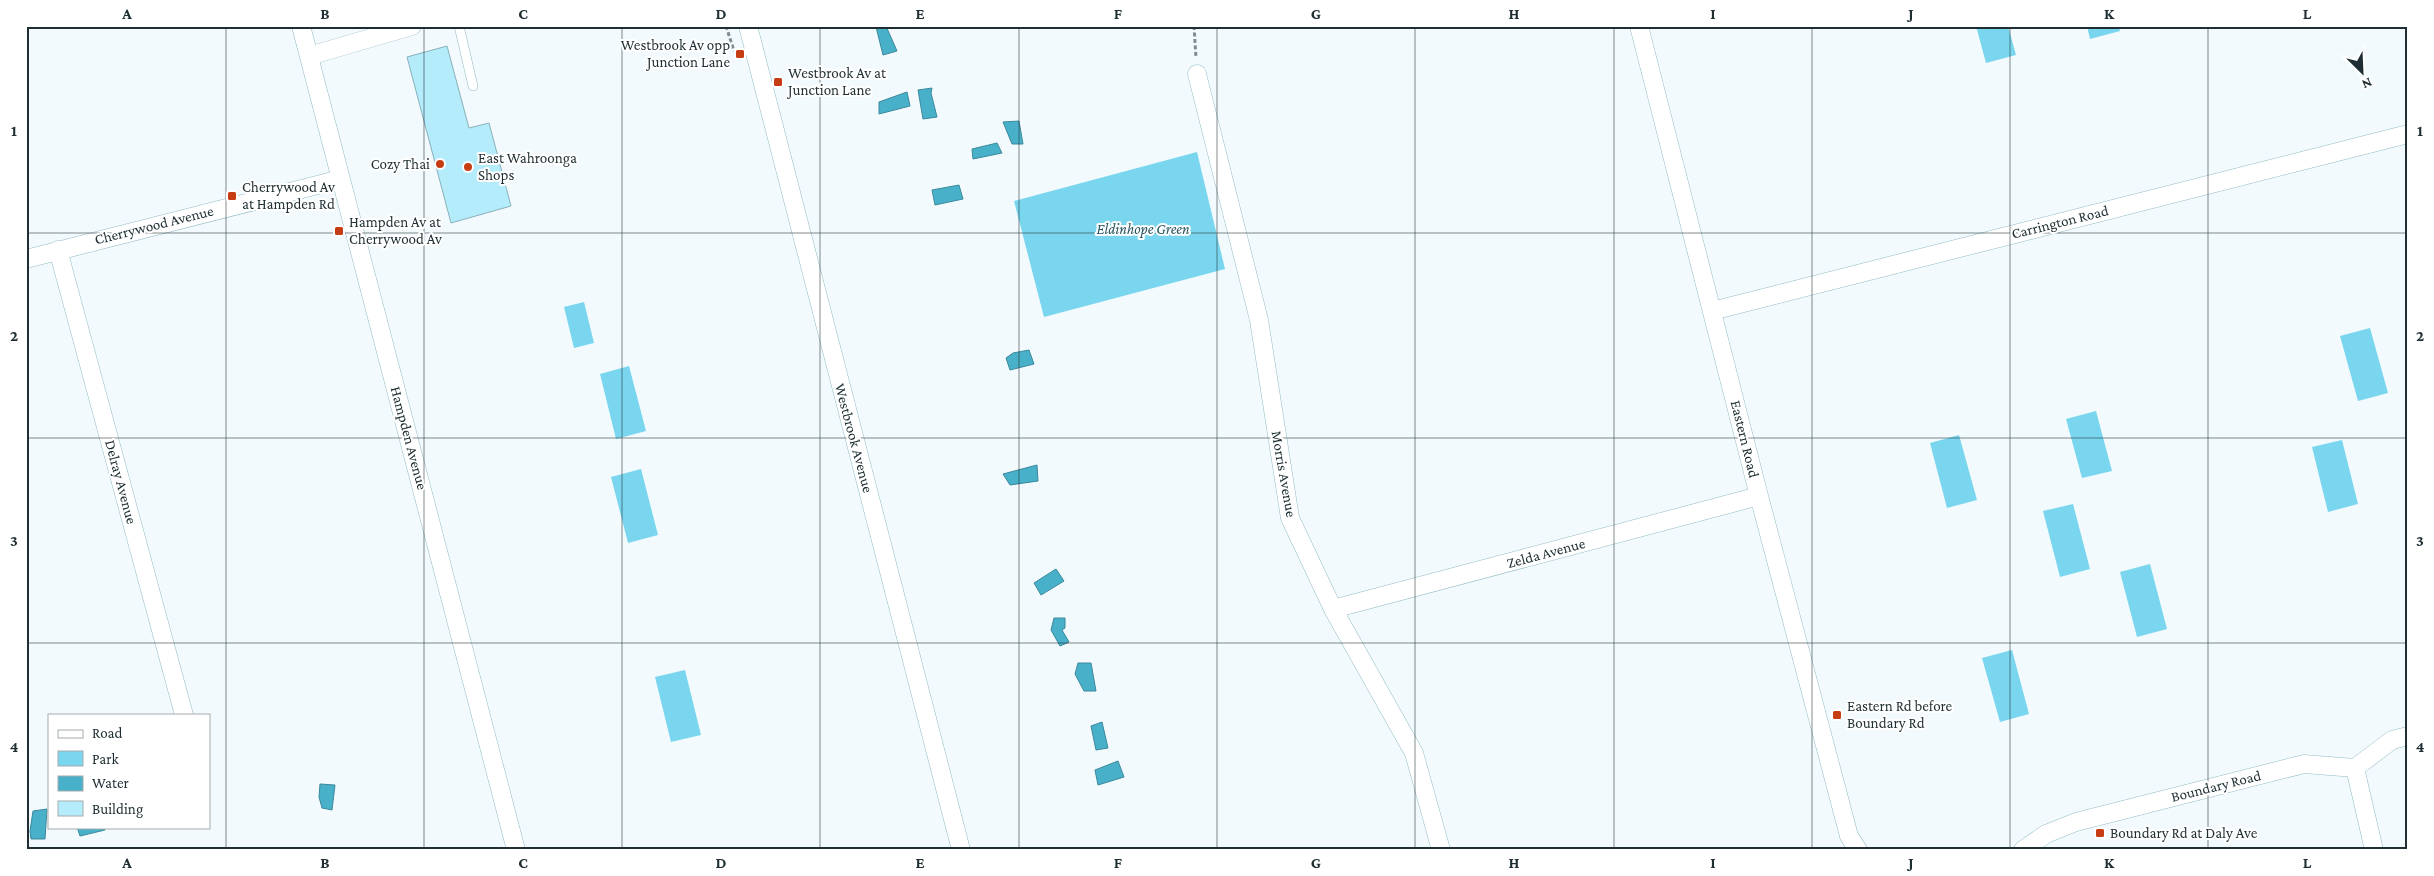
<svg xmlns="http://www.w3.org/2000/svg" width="2434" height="876" viewBox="0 0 2434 876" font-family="'Crimson Pro',serif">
	<rect width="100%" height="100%" fill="#f2fafd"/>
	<path fill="#79d6ee" d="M 1976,26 L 2008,26 L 2016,55 L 1986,63 Z
		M 2087,26 L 2119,26 L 2120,31 L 2090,39 Z
		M 1197,152 L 1225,269 L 1044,317 L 1014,201 Z
		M 584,302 L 594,343 L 574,348 L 564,307 Z
		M 2370,328 L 2388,393 L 2358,401 L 2340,336 Z
		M 629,366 L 646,431 L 616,439 L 600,374 Z
		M 2096,411 L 2112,471 L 2082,478 L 2066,419 Z
		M 1959,435 L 1977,500 L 1947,508 L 1930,443 Z
		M 2342,440 L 2358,504 L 2328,512 L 2312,447 Z
		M 641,469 L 658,535 L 628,543 L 611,477 Z
		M 2073,504 L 2090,569 L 2060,577 L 2043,511 Z
		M 2150,564 L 2167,629 L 2137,637 L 2120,572 Z
		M 2012,650 L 2029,714 L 2000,722 L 1982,658 Z
		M 685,670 L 701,735 L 671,742 L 655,677 Z"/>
	<path fill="#48b0c9" stroke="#3b899c" d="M 886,26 L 897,51 L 883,55 L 876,27 Z
		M 932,88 L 931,93 L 937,117 L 923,119 L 918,90 Z
		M 907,92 L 910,106 L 879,114 L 879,102 Z
		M 1019,121 L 1023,144 L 1012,144 L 1003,122 Z
		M 997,143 L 1002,153 L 973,159 L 972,149 Z
		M 959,185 L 963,199 L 935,205 L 932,190 Z
		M 1029,350 L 1034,364 L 1010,370 L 1006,358 L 1013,353 Z
		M 1037,465 L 1038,481 L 1010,485 L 1003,474 Z
		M 1056,569 L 1064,581 L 1041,595 L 1034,583 Z
		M 1054,618 L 1065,618 L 1065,628 L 1062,630 L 1069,642 L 1060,646 L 1051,630 Z
		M 1078,663 L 1091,663 L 1096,691 L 1084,691 L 1075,674 Z
		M 1102,722 L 1108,748 L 1096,750 L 1091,726 Z
		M 1118,761 L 1124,777 L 1098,785 L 1095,770 Z
		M 320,784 L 335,785 L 332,810 L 322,808 L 319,797 Z
		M 47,809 L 45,839 L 31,839 L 30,831 L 33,811 Z
		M 77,827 L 104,827 L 105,830 L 80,836 Z"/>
	<path fill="#b4ecfb" stroke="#89b0bb" d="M 447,46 L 469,128 L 489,123 L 511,206 L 451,223 L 407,57 Z"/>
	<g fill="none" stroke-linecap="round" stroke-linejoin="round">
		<defs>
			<path id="service" d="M 459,26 L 473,86"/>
			<path id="minor" d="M 301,26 L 516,850
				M 748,26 L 961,850
				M 1639,26 L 1759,496 L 1849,836 L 1858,850
				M 309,56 L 412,26
				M 1197,74 L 1259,320 L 1290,518 L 1333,609 L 1414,753 L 1441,850
				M 58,250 L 184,715
				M 26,259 L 341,179
				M 1712,311 L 2408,134
				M 1333,609 L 1759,496
				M 2355,768 L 2374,850
				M 2023,850 L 2046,834 L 2076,822 L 2304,764 L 2355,768 L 2392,740 L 2408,736"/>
		</defs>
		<use href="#service" stroke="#94bcc6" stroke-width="10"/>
		<use href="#minor" stroke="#94bcc6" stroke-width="19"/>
		<path stroke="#808c90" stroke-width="3" stroke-dasharray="4 2.5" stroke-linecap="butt" d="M 726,26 L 734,51
			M 1194,26 L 1196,58"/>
		<use href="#service" stroke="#fff" stroke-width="9"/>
		<use href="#minor" stroke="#fff" stroke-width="18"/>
	</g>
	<path fill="none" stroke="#1e2e32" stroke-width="1" stroke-opacity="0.55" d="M 226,26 L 226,850M 424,26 L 424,850M 622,26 L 622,850M 820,26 L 820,850M 1019,26 L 1019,850M 1217,26 L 1217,850M 1415,26 L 1415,850M 1614,26 L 1614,850M 1812,26 L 1812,850M 2010,26 L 2010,850M 2208,26 L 2208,850M 26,233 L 2408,233M 26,438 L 2408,438M 26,643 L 2408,643"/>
	<g fill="#c63d14" stroke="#fff" stroke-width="2">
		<rect x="735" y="49" width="10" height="10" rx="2.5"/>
		<rect x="773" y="77" width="10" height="10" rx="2.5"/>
		<circle cx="440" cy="164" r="5"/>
		<circle cx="468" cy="167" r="5"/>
		<rect x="227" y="191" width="10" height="10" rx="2.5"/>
		<rect x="334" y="226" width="10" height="10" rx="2.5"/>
		<rect x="1832" y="710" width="10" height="10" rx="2.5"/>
		<rect x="2095" y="828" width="10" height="10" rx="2.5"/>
	</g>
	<g text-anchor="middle" stroke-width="4" stroke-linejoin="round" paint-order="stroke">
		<g font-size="15" fill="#1e2e32" stroke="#fff" text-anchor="start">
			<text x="730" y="50" text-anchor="end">Westbrook Av opp<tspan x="730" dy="17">Junction Lane</tspan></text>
			<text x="788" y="78">Westbrook Av at<tspan x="788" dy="17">Junction Lane</tspan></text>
			<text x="478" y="163">East Wahroonga<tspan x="478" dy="17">Shops</tspan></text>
			<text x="430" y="169" text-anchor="end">Cozy Thai</text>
			<text x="242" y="192">Cherrywood Av<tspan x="242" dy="17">at Hampden Rd</tspan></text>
			<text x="349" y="227">Hampden Av at<tspan x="349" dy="17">Cherrywood Av</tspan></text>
			<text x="1847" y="711">Eastern Rd before<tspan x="1847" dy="17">Boundary Rd</tspan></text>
			<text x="2110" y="838">Boundary Rd at Daly Ave</text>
		</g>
		<g font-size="15" fill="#1e2e32" stroke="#fff">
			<text transform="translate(2060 222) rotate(-14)" y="5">Carrington Road</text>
			<text transform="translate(154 225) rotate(-14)" y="5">Cherrywood Avenue</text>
			<text transform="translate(409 438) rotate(75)" y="5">Hampden Avenue</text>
			<text transform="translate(854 438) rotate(75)" y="5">Westbrook Avenue</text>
			<text transform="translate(1745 439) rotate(76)" y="5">Eastern Road</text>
			<text transform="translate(1284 474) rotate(80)" y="5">Morris Avenue</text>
			<text transform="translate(121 482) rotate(75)" y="5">Delray Avenue</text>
			<text transform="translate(1546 553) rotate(-15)" y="5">Zelda Avenue</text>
			<text transform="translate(2216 786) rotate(-14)" y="5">Boundary Road</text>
		</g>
		<g font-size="15" font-style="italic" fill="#285560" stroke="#fff">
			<text x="1143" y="234">Eldinhope Green</text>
		</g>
	</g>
	<rect width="2434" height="876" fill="none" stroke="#ffffff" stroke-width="55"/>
	<rect x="48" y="714" width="162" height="115" fill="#ffffff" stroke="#a5abad"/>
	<rect x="58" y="730" width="25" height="8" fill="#ffffff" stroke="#a5abad"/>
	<text x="92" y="738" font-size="15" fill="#1e2e32">Road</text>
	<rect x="58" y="751" width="25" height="15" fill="#79d6ee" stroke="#a5abad"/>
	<text x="92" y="764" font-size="15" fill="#1e2e32">Park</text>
	<rect x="58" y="776" width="25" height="15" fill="#48b0c9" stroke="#a5abad"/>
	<text x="92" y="788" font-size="15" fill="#1e2e32">Water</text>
	<rect x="58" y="801" width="25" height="15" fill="#b4ecfb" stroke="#a5abad"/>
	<text x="92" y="814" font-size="15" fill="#1e2e32">Building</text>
	<g transform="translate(2362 72) rotate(156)" stroke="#ffffff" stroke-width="4" paint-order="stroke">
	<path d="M0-4L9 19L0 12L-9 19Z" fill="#1e2e32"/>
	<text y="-8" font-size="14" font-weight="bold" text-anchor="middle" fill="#1e2e32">N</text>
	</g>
	<rect x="28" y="28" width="2378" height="820" fill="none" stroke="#1e2e32" stroke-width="2"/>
	<g font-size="16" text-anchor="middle" font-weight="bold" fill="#1e2e32">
		<text x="127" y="19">A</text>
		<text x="325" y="19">B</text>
		<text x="523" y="19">C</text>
		<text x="721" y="19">D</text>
		<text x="920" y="19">E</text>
		<text x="1118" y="19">F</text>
		<text x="1316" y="19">G</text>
		<text x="1514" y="19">H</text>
		<text x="1713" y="19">I</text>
		<text x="1911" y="19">J</text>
		<text x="2109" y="19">K</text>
		<text x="2307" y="19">L</text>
		<text x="14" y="136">1</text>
		<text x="2420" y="136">1</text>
		<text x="14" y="341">2</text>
		<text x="2420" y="341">2</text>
		<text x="14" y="546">3</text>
		<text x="2420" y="546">3</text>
		<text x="14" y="752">4</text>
		<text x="2420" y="752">4</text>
		<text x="127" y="868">A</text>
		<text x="325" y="868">B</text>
		<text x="523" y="868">C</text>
		<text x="721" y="868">D</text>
		<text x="920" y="868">E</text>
		<text x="1118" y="868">F</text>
		<text x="1316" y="868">G</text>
		<text x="1514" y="868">H</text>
		<text x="1713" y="868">I</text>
		<text x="1911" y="868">J</text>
		<text x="2109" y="868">K</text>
		<text x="2307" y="868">L</text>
	</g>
</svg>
